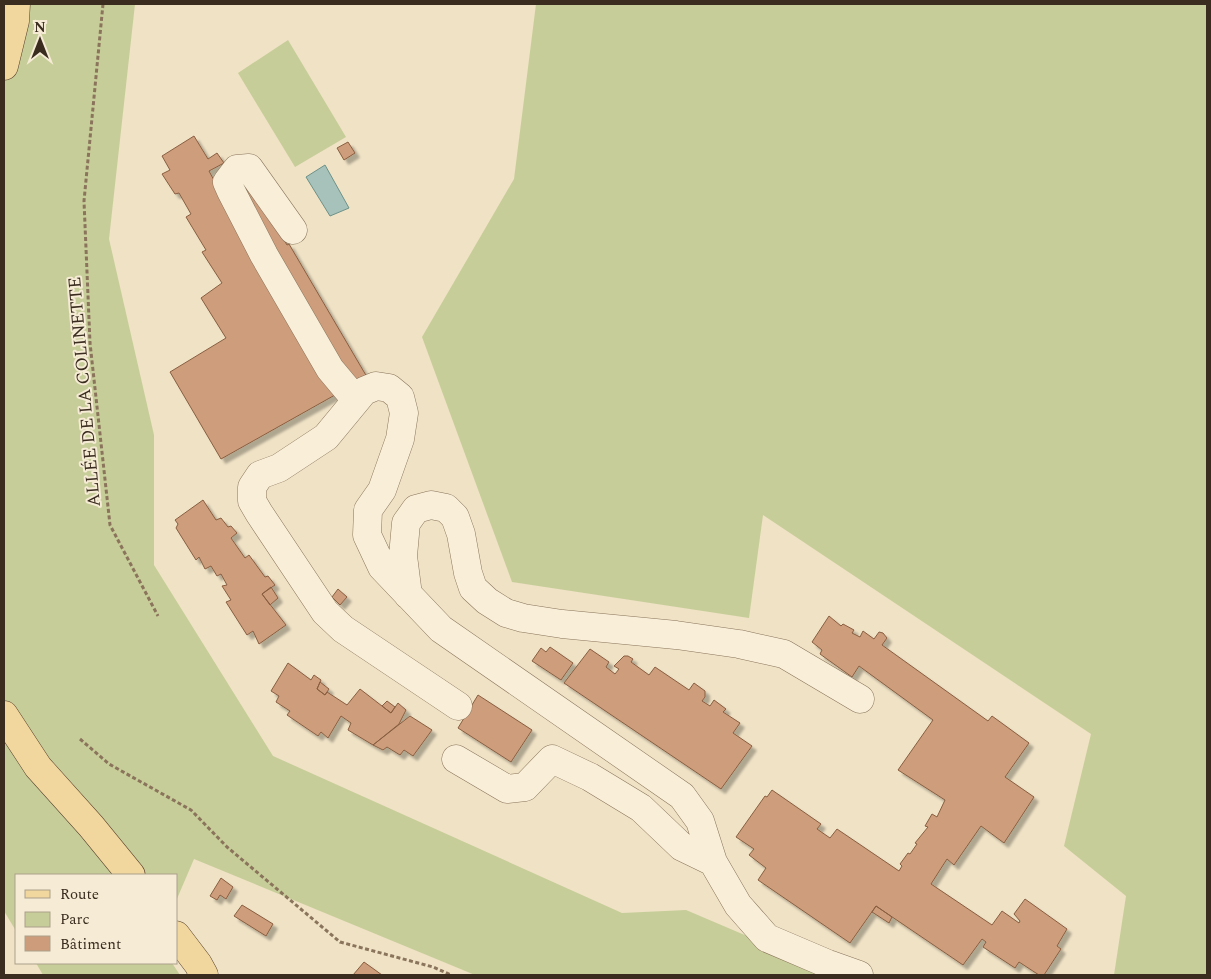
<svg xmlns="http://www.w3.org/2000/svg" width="1211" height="979" viewBox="0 0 1211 979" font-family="Spectral,serif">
	<defs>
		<filter id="shadow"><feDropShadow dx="4.5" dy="4.5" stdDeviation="1" flood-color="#0004"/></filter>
	</defs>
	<rect width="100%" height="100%" fill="#efe2c5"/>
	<path fill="#c7cd99" d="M 4,4 L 135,4 L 109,239 L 154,435 L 154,565 L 273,756 L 622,913 L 686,910 L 839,975 L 475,975 L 194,859 L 176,901 L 176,875 L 16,875 L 16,931 L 4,911 Z
		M 536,4 L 1207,4 L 1207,975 L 1114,975 L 1126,896 L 1064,846 L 1091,734 L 763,515 L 749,618 L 512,582 L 422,337 L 514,179 Z
		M 288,40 L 346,137 L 295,167 L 238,73 Z
		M 36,963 L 172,963 L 180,975 L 43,975 Z"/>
	<path fill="#a7c2ba" stroke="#6d9188" d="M 325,165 L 349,208 L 330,216 L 306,177 Z"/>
	<path fill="#cd9d7b" stroke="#895e41" filter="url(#shadow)" d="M 194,136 L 208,159 L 217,153 L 224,163 L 209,171 L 222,195 L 249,181 L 287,245 L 289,244 L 367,377 L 221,459 L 170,372 L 226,338 L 201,298 L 222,283 L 202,252 L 206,250 L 186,217 L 191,214 L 179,193 L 175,194 L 162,174 L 170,170 L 162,156 Z
		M 348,142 L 355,153 L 344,160 L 337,148 Z
		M 203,500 L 216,520 L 221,518 L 228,527 L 231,526 L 237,533 L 231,538 L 245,558 L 249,555 L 265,577 L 268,576 L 275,585 L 262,594 L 286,625 L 259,644 L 253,631 L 247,635 L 226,602 L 231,600 L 222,586 L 227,585 L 221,574 L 217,576 L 211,566 L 205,569 L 199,557 L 196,560 L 176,528 L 178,524 L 175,520 Z
		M 271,587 L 278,598 L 270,605 L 262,594 Z
		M 338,589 L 347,597 L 340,605 L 332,597 Z
		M 829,616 L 841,626 L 843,624 L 854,630 L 852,633 L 860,637 L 863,631 L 874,639 L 879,632 L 883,633 L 887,638 L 882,645 L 988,721 L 992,716 L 1029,743 L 1005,777 L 1034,797 L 1004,843 L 981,826 L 954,865 L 947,859 L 931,884 L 992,925 L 1002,911 L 1019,923 L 1020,921 L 1014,914 L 1025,899 L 1067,929 L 1057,946 L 1061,949 L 1044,975 L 1039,975 L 1019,962 L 1015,968 L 983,947 L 986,942 L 982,939 L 963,965 L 876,906 L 850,943 L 758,880 L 766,868 L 749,855 L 754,849 L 736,837 L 765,796 L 767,797 L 772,790 L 821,824 L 817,829 L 830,838 L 837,829 L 899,871 L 902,866 L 900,864 L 908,853 L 910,854 L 917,844 L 915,843 L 928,827 L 925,826 L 932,814 L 937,817 L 945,800 L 898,770 L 933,720 L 859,666 L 852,677 L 820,654 L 822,650 L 812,642 Z
		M 550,647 L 573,663 L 561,680 L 532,661 L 541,648 L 546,652 Z
		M 590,649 L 609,662 L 606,667 L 615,674 L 619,669 L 614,666 L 624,656 L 628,656 L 633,659 L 631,662 L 649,675 L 655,667 L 689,690 L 694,683 L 705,691 L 705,697 L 702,701 L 710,706 L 714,700 L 726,709 L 723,712 L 740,723 L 733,733 L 752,746 L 721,789 L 564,683 Z
		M 288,663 L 311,680 L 314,675 L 321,680 L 317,689 L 325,695 L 327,692 L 347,705 L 360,689 L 391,713 L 398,703 L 406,710 L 399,724 L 373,745 L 348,730 L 351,723 L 341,716 L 328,738 L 321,732 L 318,736 L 287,715 L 290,711 L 276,702 L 279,696 L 271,691 Z
		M 320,682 L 329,689 L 325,695 L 317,689 Z
		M 478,695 L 532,730 L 511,762 L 458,728 Z
		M 387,701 L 395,707 L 391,713 L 382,706 Z
		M 410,716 L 432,730 L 413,756 L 404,750 L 400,755 L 387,747 L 383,750 L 373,745 Z
		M 221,878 L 233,887 L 226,899 L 220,895 L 217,900 L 210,896 Z
		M 242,905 L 273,924 L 266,936 L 234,916 Z
		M 876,906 L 892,917 L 889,923 L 872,912 Z
		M 364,962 L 382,975 L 353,975 Z"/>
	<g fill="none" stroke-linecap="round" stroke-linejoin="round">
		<defs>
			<path id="minor" d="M 293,230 L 249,168 L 237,169 L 227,182 L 231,191 L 264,255 L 330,369 L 356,400
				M 408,595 L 403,556 L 406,523 L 416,509 L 431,505 L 446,508 L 455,517 L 461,534 L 468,573 L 473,588 L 487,601 L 506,613 L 523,618 L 562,624 L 676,635 L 739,644 L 784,654 L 860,699
				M 458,706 L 343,629 L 325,612 L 259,513 L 252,501 L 252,487 L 260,475 L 279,468 L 326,437 L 364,391 L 376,386 L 389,388 L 400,397 L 404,413 L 400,439 L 382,490 L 368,510 L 367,535 L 382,567 L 441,629 L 682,796 L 700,821 L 713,862 L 738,905 L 767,938 L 828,964 L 859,975
				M 456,759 L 507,789 L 525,787 L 552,759 L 590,777 L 641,808 L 682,847 L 713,862"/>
			<path id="major" d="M 4,66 L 15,21 L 16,4
				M 4,715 L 38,767 L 91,826 L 131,875
				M 176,935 L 198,964 L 204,975"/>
		</defs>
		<use href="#minor" stroke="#8a745b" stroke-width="29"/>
		<use href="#major" stroke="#58422f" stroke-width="29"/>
		<path stroke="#8a745b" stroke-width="3" stroke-dasharray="4 2.5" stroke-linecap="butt" d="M 103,4 L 84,201 L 90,343 L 110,525 L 158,616
			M 80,739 L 109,764 L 191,810 L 227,847 L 340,942 L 433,967 L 451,975"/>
		<use href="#minor" stroke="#f9efd9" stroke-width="28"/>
		<use href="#major" stroke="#f1d79d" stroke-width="28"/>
	</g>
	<g text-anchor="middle" stroke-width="4" stroke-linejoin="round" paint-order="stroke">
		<g font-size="18" fill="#3a2c1f" stroke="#f6ecd5">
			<text transform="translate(84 392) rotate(-95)" y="6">ALLÉE DE LA COLINETTE</text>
		</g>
	</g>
	<rect width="1211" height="979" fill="none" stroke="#3a2c1f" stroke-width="10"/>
	<rect x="15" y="874" width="162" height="90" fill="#f6ecd5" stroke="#ab9f8c"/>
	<rect x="25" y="890" width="25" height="8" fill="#f1d79d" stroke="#ab9f8c"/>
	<text x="60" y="899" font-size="15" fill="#3a2c1f">Route</text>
	<rect x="25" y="912" width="25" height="15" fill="#c7cd99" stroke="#ab9f8c"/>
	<text x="60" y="924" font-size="15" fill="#3a2c1f">Parc</text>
	<rect x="25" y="936" width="25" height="15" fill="#cd9d7b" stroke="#ab9f8c"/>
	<text x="60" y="949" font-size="15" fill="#3a2c1f">Bâtiment</text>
	<g transform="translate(40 40)" stroke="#f6ecd5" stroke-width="4" paint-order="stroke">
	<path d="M0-4L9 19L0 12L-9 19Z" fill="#3a2c1f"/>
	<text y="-8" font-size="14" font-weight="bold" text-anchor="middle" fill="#3a2c1f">N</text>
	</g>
</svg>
